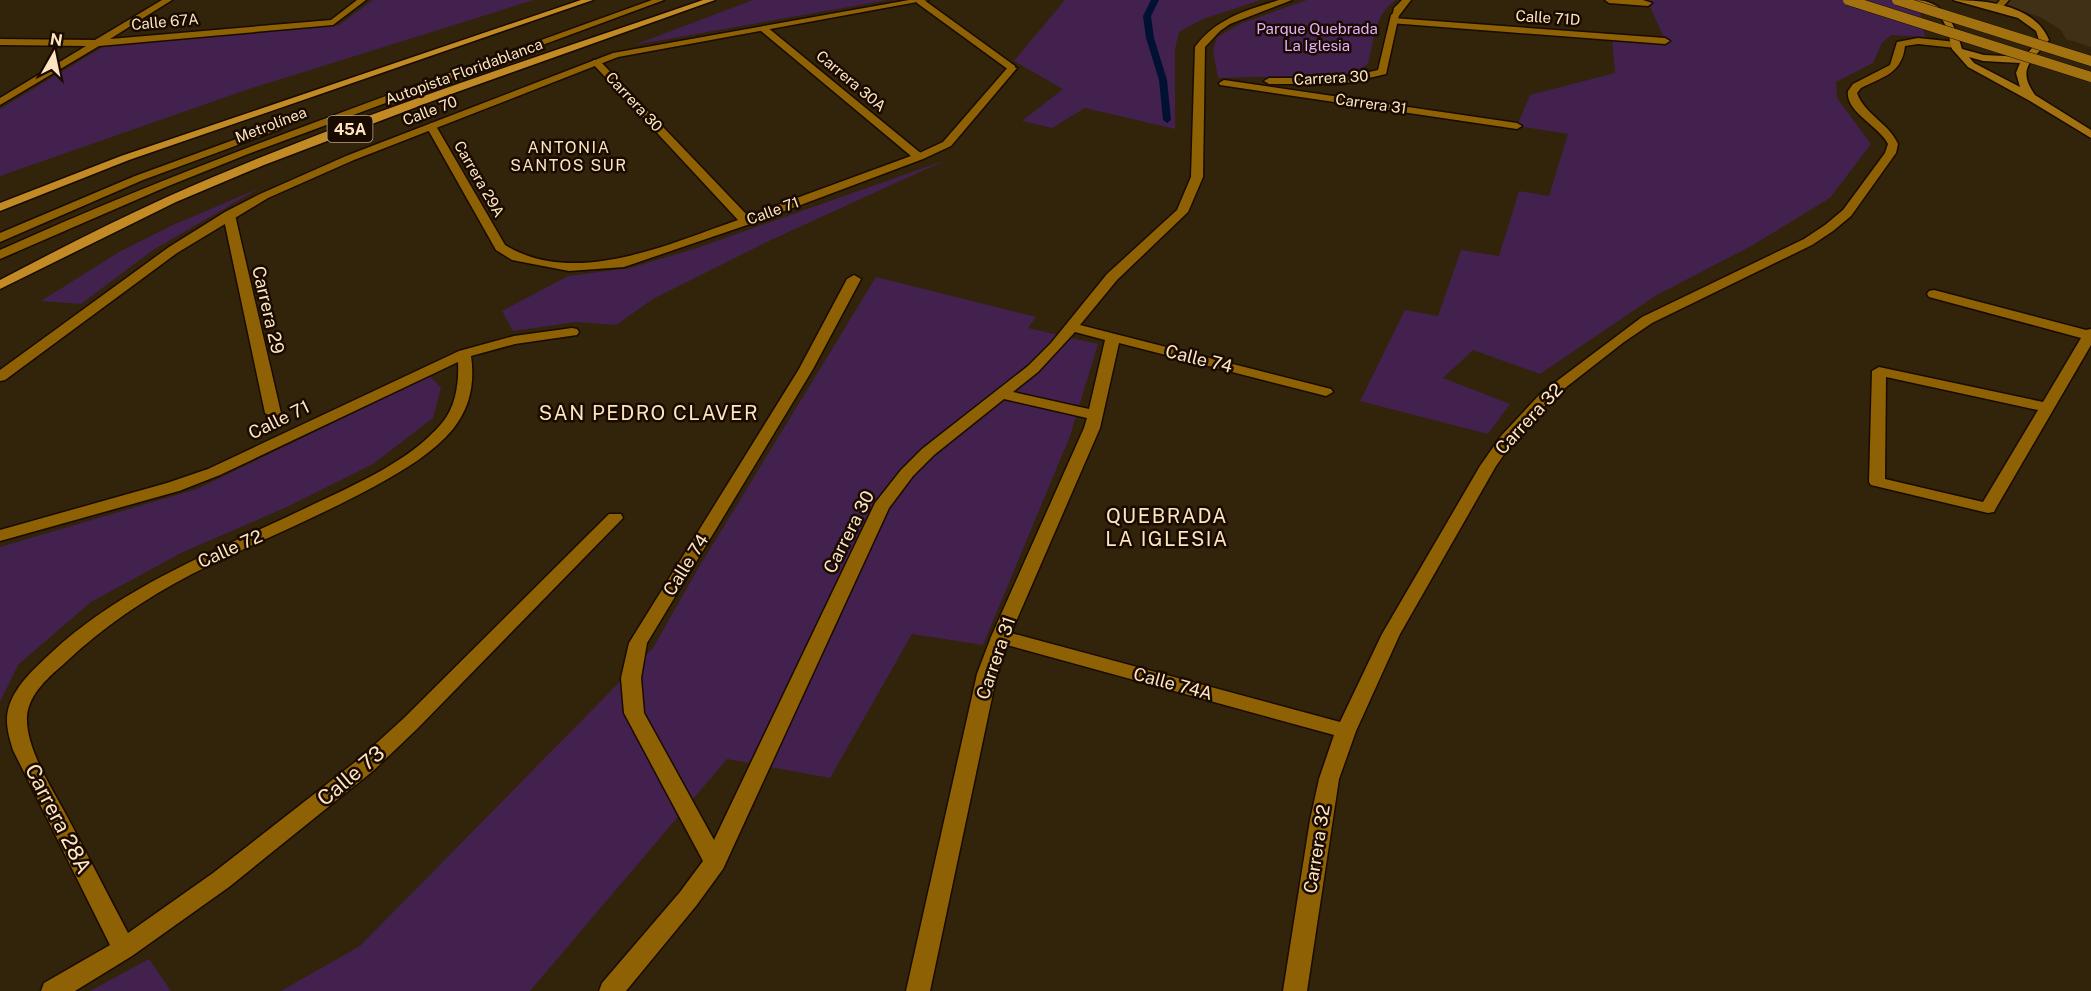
<svg xmlns="http://www.w3.org/2000/svg" width="2091" height="991" viewBox="0 0 2091 991" font-family="'Public Sans',sans-serif">
	<rect width="100%" height="100%" fill="#32230b"/>
	<path fill="#403015" d="M 1988,0 L 2091,0 L 2091,47 L 2066,39 L 2061,30 L 2040,17 Z"/>
	<path fill="#43214e" d="M 373,0 L 534,0 L 249,89 L 0,176 L 0,109 L 106,45 L 339,25 Z
		M 753,0 L 888,0 L 634,45 Z
		M 1065,0 L 1261,0 L 1203,19 L 1179,32 L 1175,49 L 1175,129 L 1085,108 L 1052,128 L 1022,121 L 1063,89 L 1014,61 Z
		M 1307,0 L 1396,0 C 1374,14 1374,42 1368,64 L 1354,73 L 1338,75 L 1218,78 L 1213,51 L 1217,37 L 1242,23 Z
		M 1647,0 L 1901,0 L 1920,10 L 1925,37 L 1891,35 L 1882,43 L 1873,63 L 1836,82 L 1837,98 L 1871,144 L 1830,198 L 1753,245 L 1655,296 L 1540,374 L 1473,350 L 1443,378 L 1510,404 L 1488,434 L 1360,401 L 1405,310 L 1438,316 L 1461,250 L 1499,256 L 1519,191 L 1549,196 L 1568,134 L 1517,126 L 1530,95 L 1615,73 L 1612,37 L 1665,40 Z
		M 946,160 L 771,240 L 653,299 L 616,325 L 576,322 L 513,331 L 502,311 L 568,276 L 630,268 L 697,248 Z
		M 260,188 L 153,250 L 81,304 L 41,301 L 119,252 L 175,224 Z
		M 876,277 L 1036,317 L 1028,328 L 1098,344 L 1070,436 L 983,645 L 912,634 L 830,778 L 727,759 L 530,991 L 281,991 L 360,946 L 653,648 L 696,572 Z
		M 430,376 L 441,388 L 433,418 L 373,464 L 287,507 L 183,552 L 91,602 L 18,665 L 0,702 L 0,547 L 197,489 Z
		M 149,959 L 171,991 L 90,991 Z"/>
	<g fill="none" stroke-linecap="round" stroke-linejoin="round">
		<path fill="#001134" fill-rule="evenodd" d="M 1151,0 L 1159,0 L 1151,16 L 1154,38 L 1167,80 L 1171,120 L 1167,123 L 1163,120 L 1159,80 L 1146,38 L 1143,16 Z"/>
		<defs>
			<path id="service" d="M 652,0 L 664,0 L 248,154 L 166,187 L 0,259 L 0,250 C 213,154 433,80 652,0 Z
				M 1402,0 L 1411,0 L 1398,17 L 1392,17 L 1394,8 Z
				M 1605,0 L 1643,0 L 1652,3 L 1648,6 L 1609,3 Z
				M 2000,0 L 2009,0 L 2000,10 L 1994,10 L 1993,8 Z
				M 1393,18 L 1665,38 L 1670,41 L 1665,44 L 1390,23 L 1390,19 Z
				M 1009,66 L 1017,68 L 951,146 L 923,159 L 915,159 L 915,155 L 943,142 Z
				M 277,124 L 281,125 L 281,129 L 143,180 L 0,242 L 0,233 L 135,176 Z
				M 1934,290 L 2086,330 L 2091,329 L 2091,345 L 1996,508 L 1994,512 L 1988,513 L 1871,485 L 1869,482 L 1872,371 L 1879,367 L 2043,402 L 2081,338 L 1929,297 L 1927,294 L 1929,291 ZM 1886,377 L 2038,410 L 1983,502 L 1885,479 Z"/>
			<path id="minor" d="M 162,0 L 172,0 L 110,39 L 331,20 L 357,0 L 366,0 L 333,25 L 99,46 L 0,105 L 0,98 L 86,46 L 0,45 L 0,39 L 95,40 Z
				M 916,0 L 924,0 L 1015,66 L 1015,70 L 1009,70 L 917,3 Z
				M 1279,0 L 1292,0 L 1230,24 L 1220,31 L 1205,47 L 1203,177 L 1188,212 L 1117,280 L 1080,325 L 1331,389 L 1333,392 L 1326,396 L 1119,343 L 1100,428 L 1011,633 L 1340,722 L 1382,634 L 1480,466 L 1501,436 L 1541,393 L 1642,317 L 1804,239 L 1825,225 L 1843,210 L 1885,153 L 1888,144 C 1879,126 1845,112 1848,91 L 1853,84 L 1890,65 L 1897,42 L 1918,38 L 1956,42 L 1961,45 L 1956,48 L 1918,44 L 1905,46 C 1902,74 1882,77 1861,88 L 1857,93 C 1865,115 1889,123 1898,144 L 1896,153 L 1851,216 L 1833,231 L 1812,245 L 1652,323 L 1624,342 L 1551,399 L 1513,442 L 1496,466 L 1400,634 L 1356,731 L 1339,779 L 1307,991 L 1283,991 L 1310,820 L 1319,779 L 1334,735 L 1007,645 L 997,674 L 930,991 L 906,991 L 977,674 L 991,637 L 1084,428 L 1087,418 L 1004,399 L 934,455 L 913,476 L 889,508 L 723,869 L 696,906 L 626,991 L 599,991 L 602,983 L 680,892 L 703,861 L 624,713 L 621,678 L 629,643 L 799,369 L 847,279 L 854,275 L 861,279 L 813,369 L 647,643 L 641,678 L 644,713 L 714,840 L 875,503 L 901,470 L 922,449 L 1028,366 L 1051,343 L 1107,274 L 1177,210 L 1191,177 L 1195,47 C 1216,18 1247,10 1279,0 ZM 1075,332 L 1105,340 L 1089,409 L 1013,392 L 1038,372 Z
				M 1395,12 L 1399,15 L 1386,74 L 1343,84 L 1269,84 L 1264,81 L 1269,78 L 1343,78 L 1378,70 L 1391,15 Z
				M 761,27 L 767,27 L 923,155 L 923,159 L 750,224 L 624,267 L 569,271 L 512,260 L 496,250 L 426,126 L 431,123 L 436,126 L 505,245 C 575,288 668,244 738,220 L 593,64 L 593,60 L 599,60 L 748,216 L 911,156 L 761,31 Z
				M 1224,80 L 1517,123 L 1522,126 L 1517,129 L 1220,85 L 1219,83 Z
				M 229,211 L 235,215 L 281,413 L 273,418 L 265,413 L 223,215 Z
				M 572,328 L 577,329 L 579,332 L 577,335 L 515,344 L 471,356 C 475,383 470,408 453,429 C 433,453 404,470 377,485 C 317,518 253,543 192,574 C 146,598 104,626 66,662 C 50,676 29,693 27,716 C 25,749 54,791 69,820 C 89,858 108,895 128,933 L 213,873 L 359,759 L 404,718 L 609,514 L 621,514 L 623,518 L 418,728 L 373,771 L 229,887 L 132,956 L 75,991 L 41,991 L 44,983 L 110,945 L 13,750 C 9,737 5,723 8,710 C 14,686 35,668 52,652 C 127,583 221,549 312,505 C 356,484 410,461 442,423 C 456,406 459,383 458,362 L 220,475 L 179,491 L 0,541 L 0,530 L 167,483 L 208,469 L 459,351 L 514,336 Z"/>
			<path id="tertiary" d="M 909,0 L 928,0 L 618,57 L 354,160 L 268,198 L 177,253 L 5,380 L 0,381 L 0,370 L 169,247 L 225,212 L 260,194 L 346,156 L 613,53 Z"/>
			<path id="secondary" d="M 1914,0 C 1944,0 1955,24 1962,49 L 1984,55 L 2024,57 L 2039,40 L 2036,31 L 2018,18 L 1953,0 C 1986,0 2035,5 2049,40 C 2032,61 2016,68 2035,95 L 2091,130 L 2091,138 L 2030,101 L 1968,67 L 1952,49 L 1947,28 L 1942,19 ZM 1969,57 L 1983,61 L 2020,63 L 2016,73 L 2020,87 L 1974,63 Z"/>
			<path id="trunk" d="M 581,0 L 593,0 L 129,160 L 0,211 L 0,203 L 121,156 Z
				M 703,0 L 715,0 L 443,97 L 264,165 L 176,202 L 0,289 L 0,280 C 55,251 110,223 167,197 C 340,120 523,62 703,0 Z"/>
		</defs>
		<use href="#service" stroke="#190b00" stroke-width="3"/>
		<use href="#minor" stroke="#190b00" stroke-width="3"/>
		<use href="#tertiary" stroke="#190b00" stroke-width="3"/>
		<use href="#secondary" stroke="#190b00" stroke-width="3"/>
		<use href="#trunk" stroke="#190b00" stroke-width="3"/>
		<use href="#service" fill="#8e6104" fill-rule="evenodd"/>
		<use href="#minor" fill="#8e6104" fill-rule="evenodd"/>
		<use href="#tertiary" fill="#8e6104" fill-rule="evenodd"/>
		<use href="#secondary" fill="#a27110" fill-rule="evenodd"/>
		<use href="#trunk" fill="#c28a25" fill-rule="evenodd"/>
		<defs>
			<path id="secondary-bridge" d="M 1848,0 L 2091,77
				M 1897,0 L 2091,61"/>
		</defs>
		<use href="#secondary-bridge" stroke="#190b00" stroke-width="11" stroke-linecap="butt"/>
		<use href="#secondary-bridge" stroke="#a27110" stroke-width="10"/>
	</g>
	<g text-anchor="middle" stroke-width="5" stroke-linejoin="round" paint-order="stroke">
		<g font-size="15" fill="#fee5c1" stroke="#190b00">
			<text transform="translate(1548 18) rotate(4)" y="5">Calle 71D</text>
			<text transform="translate(165 22) rotate(-5)" y="5">Calle 67A</text>
			<text transform="translate(464 72) rotate(-20)" y="5">Autopista Floridablanca</text>
			<text transform="translate(1331 78) rotate(-3)" y="5">Carrera 30</text>
			<text transform="translate(851 81) rotate(40)" y="5">Carrera 30A</text>
			<text transform="translate(634 102) rotate(47)" y="5">Carrera 30</text>
			<text transform="translate(1371 104) rotate(8)" y="5">Carrera 31</text>
			<text transform="translate(430 111) rotate(-21)" y="5">Calle 70</text>
			<text transform="translate(271 125) rotate(-21)" y="5">Metrolínea</text>
			<text transform="translate(479 179) rotate(60)" y="5">Carrera 29A</text>
			<text transform="translate(773 211) rotate(-20)" y="5">Calle 71</text>
		</g>
		<g font-size="15" fill="#e8affd" stroke="#190b00">
			<text x="1317" y="34">Parque Quebrada<tspan x="1317" dy="17">La Iglesia</tspan></text>
		</g>
		<rect fill="#190b00" stroke="#b9a487" stroke-width="1.5" x="327.5" y="116" width="45" height="26" rx="4.5"/>
		<g font-size="16" font-weight="bold" fill="#fee5c1">
			<text x="350" y="135">45A</text>
		</g>
		<g font-size="16" letter-spacing="1.5" fill="#fee5c1" stroke="#190b00">
			<text x="569" y="153">ANTONIA<tspan x="569" dy="18">SANTOS SUR</tspan></text>
		</g>
		<g font-size="18" fill="#fee5c1" stroke="#190b00">
			<text transform="translate(268 310) rotate(77)" y="6">Carrera 29</text>
			<text transform="translate(1199 359) rotate(14)" y="6">Calle 74</text>
			<text transform="translate(1529 419) rotate(-47)" y="6">Carrera 32</text>
			<text transform="translate(279 420) rotate(-26)" y="6">Calle 71</text>
			<text transform="translate(849 532) rotate(-63)" y="6">Carrera 30</text>
			<text transform="translate(230 549) rotate(-24)" y="6">Calle 72</text>
			<text transform="translate(686 565) rotate(-58)" y="6">Calle 74</text>
			<text transform="translate(996 658) rotate(-71)" y="6">Carrera 31</text>
			<text transform="translate(1173 684) rotate(15)" y="6">Calle 74A</text>
			<text transform="translate(1317 849) rotate(-81)" y="6">Carrera 32</text>
		</g>
		<g font-size="20" letter-spacing="1.5" fill="#fee5c1" stroke="#190b00">
			<text x="649" y="420">SAN PEDRO CLAVER</text>
			<text x="1167" y="523">QUEBRADA<tspan x="1167" dy="23">LA IGLESIA</tspan></text>
		</g>
		<g font-size="21" fill="#fee5c1" stroke="#190b00">
			<text transform="translate(351 776) rotate(-40)" y="7">Calle 73</text>
			<text transform="translate(58 819) rotate(63)" y="7">Carrera 28A</text>
		</g>
	</g>
	<g transform="translate(54 54) rotate(9)" stroke="#190b00" stroke-width="4.5" paint-order="stroke">
	<path d="M0-4.5L10 22L0 15L-10 22Z" fill="#fee5c1"/>
	<text y="-9" font-size="16" font-weight="bold" text-anchor="middle" fill="#fee5c1">N</text>
	</g>
</svg>
